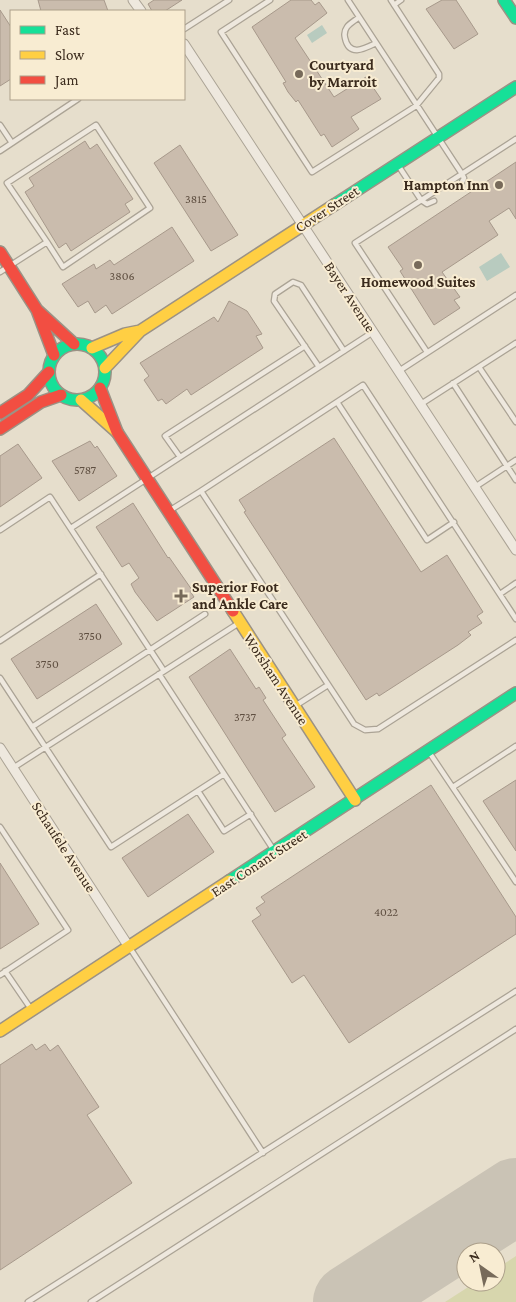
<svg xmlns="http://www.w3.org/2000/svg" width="516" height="1302" viewBox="0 0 516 1302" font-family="'Crimson Pro',serif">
	<rect width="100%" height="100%" fill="#e6decc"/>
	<path fill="#d7d6ad" d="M 516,1256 L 516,1302 L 445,1302 L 476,1282 L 496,1282 L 496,1269 Z"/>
	<path fill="#b8cbbf" d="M 322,25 L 327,33 L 312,43 L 307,35 Z
		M 501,253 L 510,267 L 487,281 L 479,267 Z"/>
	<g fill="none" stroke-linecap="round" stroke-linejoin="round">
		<path stroke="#cac3b5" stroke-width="76" d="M 351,1302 L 516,1196"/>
	</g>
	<path fill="#cabcad" stroke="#a7998b" d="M 38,0 L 104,0 L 108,11 L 41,11 Z
		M 154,0 L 182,0 L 165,11 L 152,11 L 148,4 Z
		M 291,0 L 311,0 L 315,5 L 319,2 L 327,13 L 295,38 L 334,97 L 366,77 L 381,99 L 351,117 L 359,129 L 332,147 L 324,134 L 321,136 L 298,100 L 296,102 L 288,92 L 283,83 L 286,82 L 252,27 Z
		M 442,0 L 456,0 L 478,34 L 454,49 L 426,9 Z
		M 0,10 L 11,27 L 11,79 L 0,86 Z
		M 85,141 L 90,149 L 97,144 L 133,199 L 125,204 L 130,212 L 71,251 L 66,243 L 59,248 L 25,192 L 34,186 L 29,178 Z
		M 180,145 L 238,235 L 211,251 L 154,163 Z
		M 516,162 L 516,219 L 509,208 L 489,221 L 498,235 L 442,272 L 460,297 L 454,300 L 460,308 L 434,325 L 400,271 L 403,269 L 388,247 Z
		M 172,227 L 194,261 L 112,314 L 106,305 L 95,313 L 88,301 L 78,307 L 62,284 L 94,264 L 96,269 L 110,260 L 114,265 Z
		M 229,301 L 247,311 L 262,334 L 256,336 L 263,348 L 191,395 L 187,389 L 166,404 L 162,399 L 158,401 L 144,380 L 149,376 L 140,363 L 214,317 L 218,322 Z
		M 334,438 L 421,572 L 447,555 L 483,612 L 477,616 L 482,623 L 468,632 L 471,635 L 458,645 L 379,696 L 377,693 L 366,700 L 244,512 L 246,511 L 239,500 Z
		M 90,441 L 95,448 L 97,446 L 117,476 L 79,501 L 52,461 Z
		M 18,444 L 42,478 L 0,507 L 0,456 Z
		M 133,503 L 168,558 L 169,557 L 192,590 L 190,591 L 194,597 L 157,621 L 135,592 L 131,584 L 139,578 L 129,563 L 122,567 L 96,527 Z
		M 96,604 L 122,644 L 37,699 L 11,659 Z
		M 230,649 L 256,689 L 259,687 L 266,698 L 263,700 L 286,735 L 282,738 L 315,787 L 275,812 L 189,677 Z
		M 516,780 L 516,851 L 483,801 Z
		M 431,785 L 516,917 L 516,934 L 349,1043 L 304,975 L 292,983 L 252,921 L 261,915 L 256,908 L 265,902 L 261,897 Z
		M 188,814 L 214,852 L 148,897 L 122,858 Z
		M 0,863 L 39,924 L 0,949 Z
		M 32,1044 L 36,1050 L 45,1044 L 50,1051 L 58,1045 L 99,1107 L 87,1115 L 132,1183 L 0,1270 L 0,1065 Z"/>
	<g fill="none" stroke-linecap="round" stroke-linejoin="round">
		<defs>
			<path id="lane" d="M 270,0 L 221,32 L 312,172 L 416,106 L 439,78 L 439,74 L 391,0
				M 348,0 L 462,174 L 464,178 L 461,184
				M 394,5 L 401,0
				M 359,17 C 356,20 350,23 347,27 C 344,31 344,34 345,38 C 349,57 364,49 376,43
				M 184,29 L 229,0
				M 0,125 L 12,143
				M 0,151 L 78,99
				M 398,165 L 421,200 L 427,204 L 434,201
				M 0,272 L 47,242 L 63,267 L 150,208 L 96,125 L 7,183 L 47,242
				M 427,352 L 355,243 L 516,139
				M 319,367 L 274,301 L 275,294 L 293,282 L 301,285 L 344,351
				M 479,367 L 516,422
				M 399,371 L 516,295
				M 453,383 L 516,480
				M 337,402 L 427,540 L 454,522
				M 421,404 L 516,343
				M 180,457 L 165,436 L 305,346
				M 475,487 L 516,460
				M 169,511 L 201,491
				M 71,528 L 373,332
				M 0,530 L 50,497 L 164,671
				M 500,594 L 516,583
				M 516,619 L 363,385 L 201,491 L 354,724 L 365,730 L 378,729 L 516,640
				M 0,641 L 101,574
				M 159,674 L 273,849
				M 0,678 L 111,847 L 224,774
				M 295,706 L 328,685
				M 32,727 L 205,614
				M 429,752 L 516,882
				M 13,768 L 239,623
				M 453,787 L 516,746
				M 198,791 L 224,831 L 251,814
				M 0,827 L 68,930 L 0,975
				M 130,948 L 263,1153
				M 5,971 L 31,1009
				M 28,1302 L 516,991
				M 91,1302 L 516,1029"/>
			<path id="street" d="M 133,0 L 141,11
				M 184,44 L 516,550
				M 0,748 L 129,947"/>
			<path id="fast" d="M 504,0 L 516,18
				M 334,205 L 516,87
				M49 372a28 28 0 1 1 56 0a28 28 0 1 1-56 0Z
				M 229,881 L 516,693"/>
			<path id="slow" d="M 92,348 L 125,334 L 140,331 L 334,205
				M 105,368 L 140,331
				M 81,400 L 117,432
				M 233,611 L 355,800
				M 0,1031 L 229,881"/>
			<path id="jam" d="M 0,252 L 37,310 L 54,355
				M 37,310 L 74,344
				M 100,388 L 117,432 L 233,611
				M 0,413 L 28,395 L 49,372
				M 0,429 L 41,402 L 61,395"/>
		</defs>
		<use href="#lane" stroke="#aba395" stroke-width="7"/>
		<use href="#street" stroke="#aba395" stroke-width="11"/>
		<use href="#fast" stroke="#9b9285" stroke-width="14"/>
		<use href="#slow" stroke="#9b9285" stroke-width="14"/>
		<use href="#jam" stroke="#9b9285" stroke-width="14"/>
		<use href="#lane" stroke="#eee8de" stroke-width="4.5"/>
		<use href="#street" stroke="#eee8de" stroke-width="9"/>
		<use href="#fast" stroke="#16e098" stroke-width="11"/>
		<use href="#slow" stroke="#ffcf43" stroke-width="11"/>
		<use href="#jam" stroke="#f24e42" stroke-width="11"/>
	</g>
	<g fill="#776a5a" stroke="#f8ecd2" stroke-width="2">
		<circle cx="299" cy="74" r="5"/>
		<circle cx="499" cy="185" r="5"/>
		<circle cx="418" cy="265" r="5"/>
		<path d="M178.5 588.5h5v5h5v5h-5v5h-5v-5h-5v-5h5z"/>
	</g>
	<g text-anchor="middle" stroke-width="4" stroke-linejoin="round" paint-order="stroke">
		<g font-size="12" fill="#5f4f41">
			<text x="196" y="203">3815</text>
			<text x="122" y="280">3806</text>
			<text x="85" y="474">5787</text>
			<text x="90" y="640">3750</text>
			<text x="47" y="668">3750</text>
			<text x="245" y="721">3737</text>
			<text x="386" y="916">4022</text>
		</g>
		<g font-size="15" font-weight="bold" fill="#3b2b1d" stroke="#f8ecd2" text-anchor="start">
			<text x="309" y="70">Courtyard<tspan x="309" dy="17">by Marroit</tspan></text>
			<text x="489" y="190" text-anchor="end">Hampton Inn</text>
			<text x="418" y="287" text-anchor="middle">Homewood Suites</text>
			<text x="192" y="592">Superior Foot<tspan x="192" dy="17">and Ankle Care</tspan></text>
		</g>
		<g font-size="15" fill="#3b2b1d" stroke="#f8ecd2">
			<text transform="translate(327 209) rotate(-33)" y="5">Cover Street</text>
			<text transform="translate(350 297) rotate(57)" y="5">Bayer Avenue</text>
			<text transform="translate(276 679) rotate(57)" y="5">Worsham Avenue</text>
			<text transform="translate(64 847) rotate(57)" y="5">Schaufele Avenue</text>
			<text transform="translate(259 863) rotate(-33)" y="5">East Conant Street</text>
		</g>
	</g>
	<rect x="10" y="10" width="175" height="90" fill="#f8ecd2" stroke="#ac9f8a"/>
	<rect x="20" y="26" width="25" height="8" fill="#16e098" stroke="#ac9f8a"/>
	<text x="55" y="35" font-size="15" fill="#3b2b1d">Fast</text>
	<rect x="20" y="51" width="25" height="8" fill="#ffcf43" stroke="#ac9f8a"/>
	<text x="55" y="60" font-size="15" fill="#3b2b1d">Slow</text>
	<rect x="20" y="76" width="25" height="8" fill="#f24e42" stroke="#ac9f8a"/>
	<text x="55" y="85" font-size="15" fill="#3b2b1d">Jam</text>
	<g transform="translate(481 1267) rotate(327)"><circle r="24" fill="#f8ecd2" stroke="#ac9f8a"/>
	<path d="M0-4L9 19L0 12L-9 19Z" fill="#776a5a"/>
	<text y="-8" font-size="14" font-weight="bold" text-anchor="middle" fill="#3b2b1d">N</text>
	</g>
</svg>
